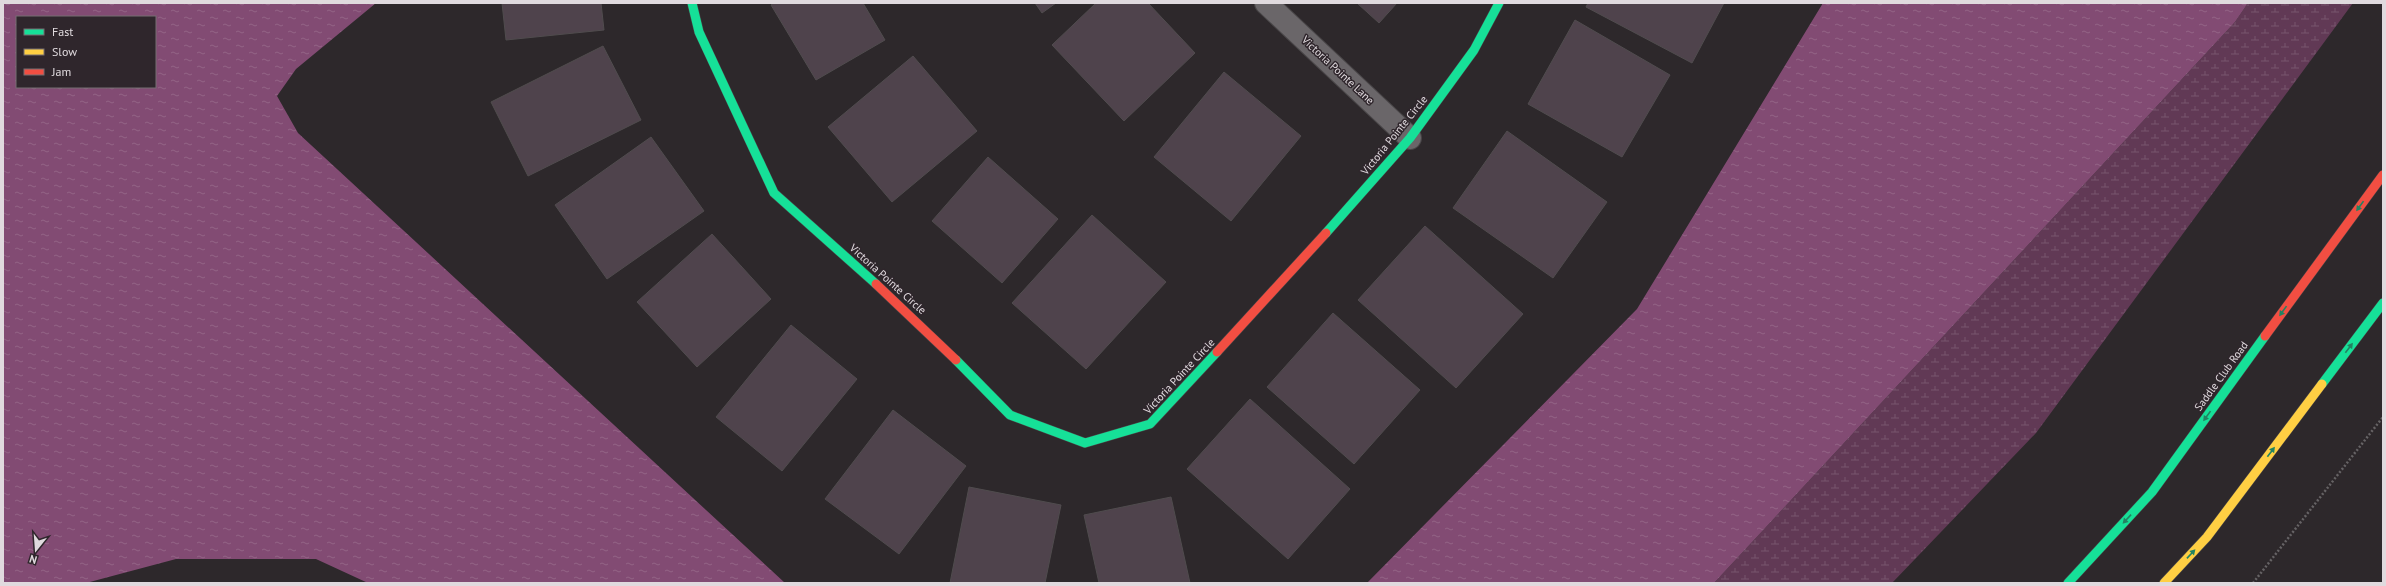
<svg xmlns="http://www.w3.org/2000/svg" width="2386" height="586" viewBox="0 0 2386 586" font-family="'PT Sans',sans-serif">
	<defs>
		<pattern id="wetland-marsh" width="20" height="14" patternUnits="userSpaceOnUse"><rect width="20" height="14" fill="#613955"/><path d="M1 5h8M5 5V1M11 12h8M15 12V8" fill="none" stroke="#77556d"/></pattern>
		<pattern id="water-ripples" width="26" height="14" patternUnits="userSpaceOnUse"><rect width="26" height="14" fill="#824b73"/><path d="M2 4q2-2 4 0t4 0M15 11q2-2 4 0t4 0" fill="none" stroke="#936486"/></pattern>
	</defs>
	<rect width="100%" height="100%" fill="#2d282b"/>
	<path fill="url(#wetland-marsh)" d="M 2248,3 L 2353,3 L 2036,433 L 1892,583 L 1714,583 L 2235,22 Z"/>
	<path fill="url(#water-ripples)" fill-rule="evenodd" d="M 3,3 L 376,3 L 296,69 L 277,96 L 298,133 L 785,583 L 368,583 L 316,559 L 176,559 L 86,583 L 3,583 ZM 17,17 L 155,17 L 155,87 L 17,87 Z
		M 1823,3 L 2248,3 L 2235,22 L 1714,583 L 1367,583 L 1637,309 Z"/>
	<path fill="#4f434c" stroke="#504c4e" d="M 502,3 L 601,3 L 604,30 L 506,40 Z
		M 774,3 L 863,3 L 885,40 L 816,80 L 771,5 Z
		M 1035,3 L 1056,3 L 1042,13 Z
		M 1096,3 L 1148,3 L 1195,53 L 1124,121 L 1052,45 Z
		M 1357,3 L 1397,3 L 1379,23 Z
		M 1588,3 L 1724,3 L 1692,63 L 1586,7 Z
		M 1575,20 L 1670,75 L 1622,157 L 1528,104 Z
		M 603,46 L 641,120 L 528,176 L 491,102 Z
		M 913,56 L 977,131 L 892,202 L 828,127 Z
		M 1224,72 L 1301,136 L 1231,221 L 1154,157 Z
		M 1507,131 L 1607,202 L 1553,278 L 1453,208 Z
		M 651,137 L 704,211 L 607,279 L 555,205 Z
		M 988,157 L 1058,219 L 1002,283 L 932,221 Z
		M 1092,215 L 1166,282 L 1086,369 L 1012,303 Z
		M 1425,226 L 1523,314 L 1456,388 L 1358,300 Z
		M 712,234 L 771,299 L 697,367 L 637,302 Z
		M 1333,313 L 1420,390 L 1354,464 L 1267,387 Z
		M 791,325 L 857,379 L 782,471 L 716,417 Z
		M 1250,399 L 1350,489 L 1288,559 L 1187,469 Z
		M 893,410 L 966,466 L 899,554 L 825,499 Z
		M 969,487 L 1061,505 L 1045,583 L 950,583 Z
		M 1171,497 L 1190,583 L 1099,583 L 1084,515 Z"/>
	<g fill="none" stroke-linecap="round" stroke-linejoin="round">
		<defs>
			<path id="street" d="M 1266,3 L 1410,138"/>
			<path id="fast" d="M 692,3 L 699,32 L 774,193 L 876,284
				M 1326,233 L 1410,138 L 1474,50 L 1499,3
				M 956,360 L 1010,415 L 1085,443 L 1150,424 L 1217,352
				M 2322,384 L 2383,303
				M 2068,583 L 2152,492 L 2265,336"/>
			<path id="slow" d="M 2164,583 L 2207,537 L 2322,384"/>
			<path id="jam" d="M 876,284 L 956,360
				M 2265,336 L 2383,175
				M 1217,352 L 1326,233"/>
		</defs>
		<use href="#street" stroke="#494648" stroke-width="24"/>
		<use href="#fast" stroke="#494648" stroke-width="10"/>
		<use href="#slow" stroke="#494648" stroke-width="10"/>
		<use href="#jam" stroke="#494648" stroke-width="10"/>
		<path stroke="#666365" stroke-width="2.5" stroke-dasharray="2 2" stroke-linecap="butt" d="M 2253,583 L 2383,417"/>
		<use href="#street" stroke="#6a6669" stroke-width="22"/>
		<use href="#fast" stroke="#16e098" stroke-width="9"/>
		<use href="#slow" stroke="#ffcf43" stroke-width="9"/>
		<use href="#jam" stroke="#f24e42" stroke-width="9"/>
	</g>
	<defs><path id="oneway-solid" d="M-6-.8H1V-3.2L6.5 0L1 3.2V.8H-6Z"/></defs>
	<g fill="#228362">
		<use href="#oneway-solid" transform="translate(2360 206) rotate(126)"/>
		<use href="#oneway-solid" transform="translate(2283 311) rotate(126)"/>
		<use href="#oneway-solid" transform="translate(2349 348) rotate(-53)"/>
		<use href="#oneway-solid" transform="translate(2207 416) rotate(126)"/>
		<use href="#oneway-solid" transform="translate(2271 452) rotate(-53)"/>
		<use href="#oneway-solid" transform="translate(2127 519) rotate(133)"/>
		<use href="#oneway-solid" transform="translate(2191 554) rotate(-47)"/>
	</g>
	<g text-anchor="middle" stroke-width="3" stroke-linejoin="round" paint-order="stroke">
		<g font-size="11" fill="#e0dade" stroke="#2f262c">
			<text transform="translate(1338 70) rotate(43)" y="4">Victoria Pointe Lane</text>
			<text transform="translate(1394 135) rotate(-51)" y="4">Victoria Pointe Circle</text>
			<text transform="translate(888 279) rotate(42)" y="4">Victoria Pointe Circle</text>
			<text transform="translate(1179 376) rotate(-47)" y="4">Victoria Pointe Circle</text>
			<text transform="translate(2221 376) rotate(-54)" y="4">Saddle Club Road</text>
		</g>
	</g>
	<rect width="2386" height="586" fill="none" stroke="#e0dade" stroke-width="8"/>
	<rect x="16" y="16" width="140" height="72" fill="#2f262c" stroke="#766e73"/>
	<rect x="24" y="29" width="20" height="6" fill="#16e098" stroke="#766e73"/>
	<text x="52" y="36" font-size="12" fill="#e0dade">Fast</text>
	<rect x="24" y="49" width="20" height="6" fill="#ffcf43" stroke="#766e73"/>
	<text x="52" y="56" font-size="12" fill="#e0dade">Slow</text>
	<rect x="24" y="69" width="20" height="6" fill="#f24e42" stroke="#766e73"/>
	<text x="52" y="76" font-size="12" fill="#e0dade">Jam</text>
	<g transform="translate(36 550) rotate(197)" stroke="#2f262c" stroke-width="3" paint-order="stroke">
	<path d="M0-3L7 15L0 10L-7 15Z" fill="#e0dade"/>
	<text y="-6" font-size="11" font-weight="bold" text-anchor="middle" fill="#e0dade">N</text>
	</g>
</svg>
